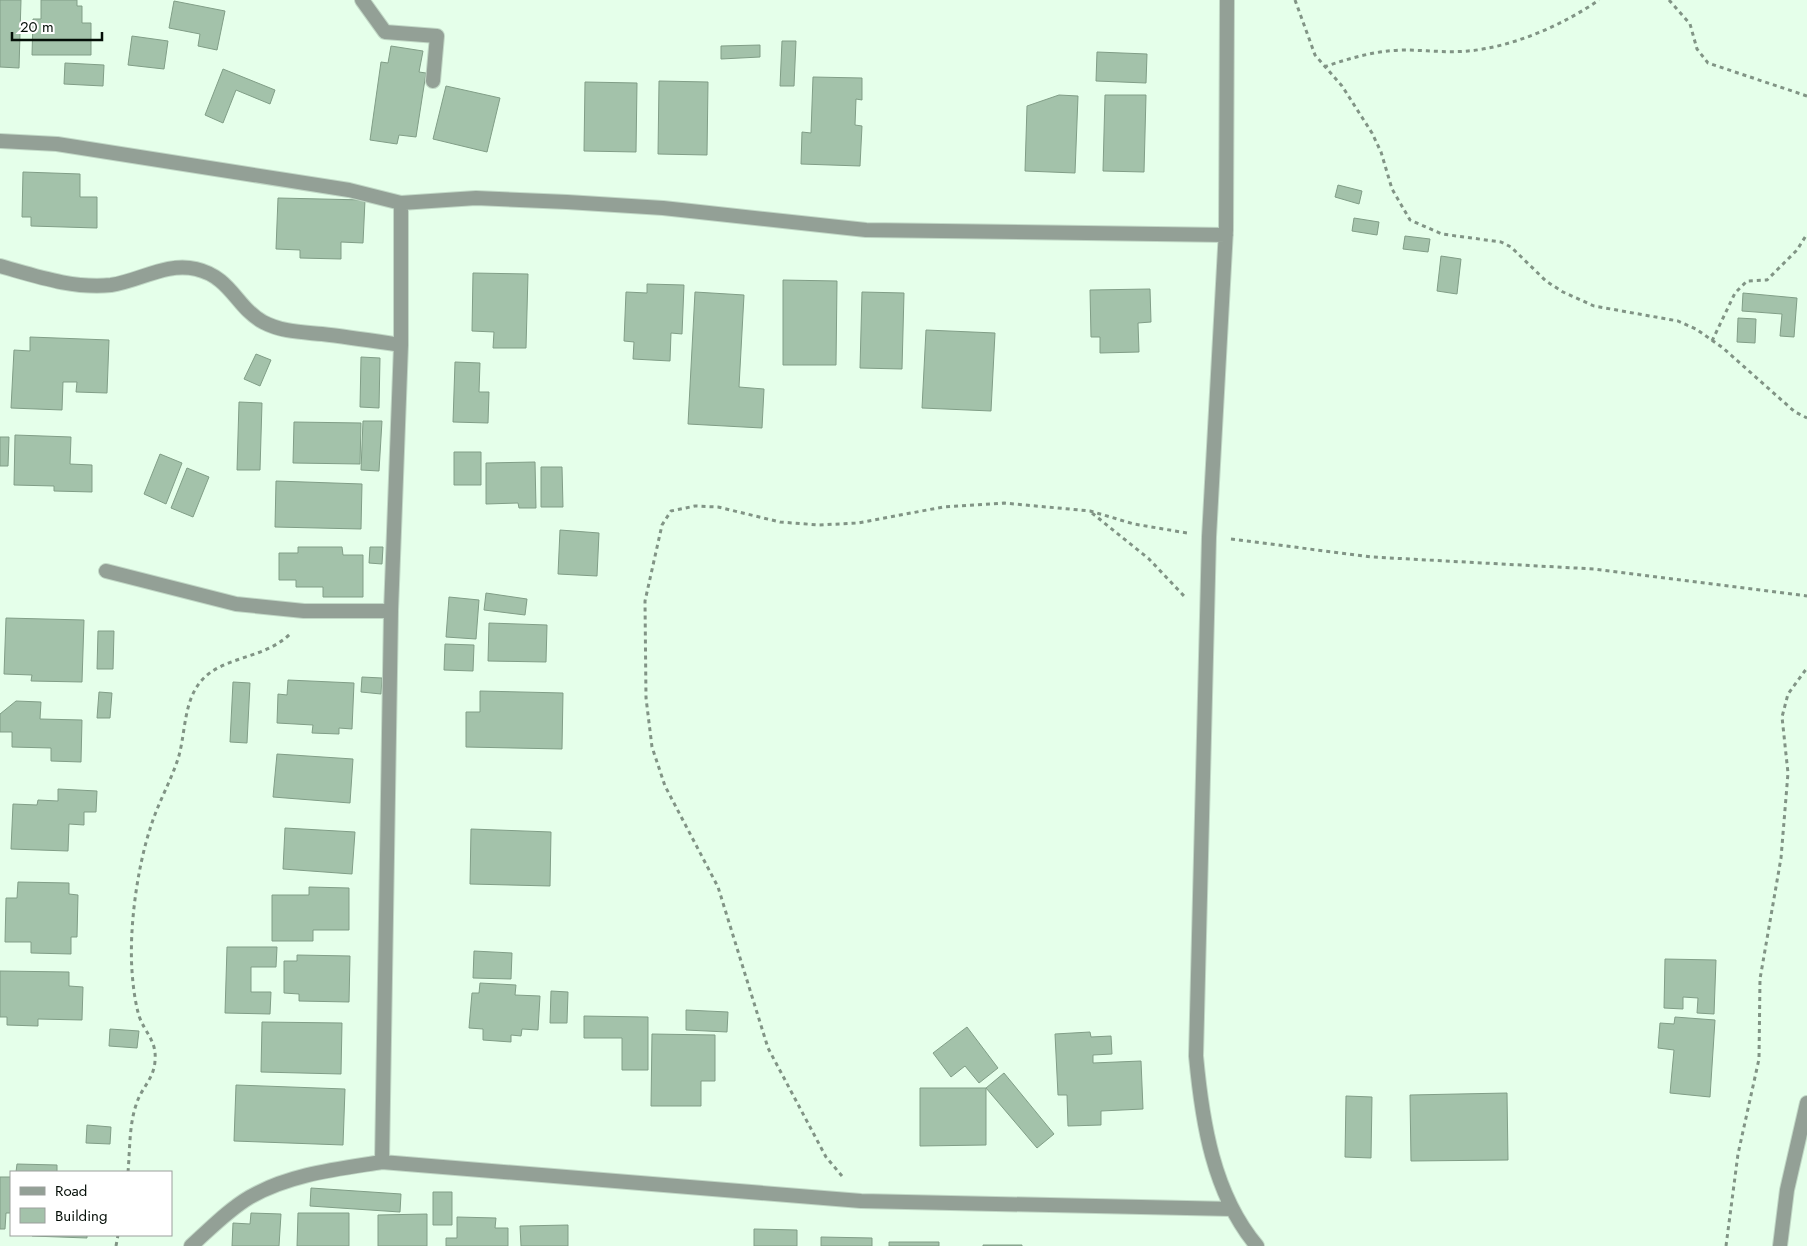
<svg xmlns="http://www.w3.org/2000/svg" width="1807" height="1246" viewBox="0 0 1807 1246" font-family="Jost,sans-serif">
	<rect width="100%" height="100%" fill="#e5ffea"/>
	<path fill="#a3c2aa" stroke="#819e87" d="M 0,0 L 21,0 L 19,68 L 0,67 Z
		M 41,0 L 77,0 L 77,6 L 82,6 L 82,23 L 91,23 L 91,55 L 32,55 L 33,19 L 41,19 Z
		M 174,1 L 225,11 L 217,50 L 198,46 L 200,34 L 169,28 Z
		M 132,36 L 168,41 L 164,69 L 128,65 Z
		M 782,41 L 796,41 L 794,86 L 780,86 Z
		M 760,45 L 760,57 L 721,59 L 721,46 Z
		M 391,46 L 423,51 L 419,72 L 426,73 L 416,137 L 399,135 L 397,144 L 370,140 L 381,62 L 388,63 Z
		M 1097,52 L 1147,54 L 1146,83 L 1096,81 Z
		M 65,63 L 104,65 L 103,86 L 64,84 Z
		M 223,69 L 275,90 L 270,104 L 236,90 L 223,123 L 205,115 Z
		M 813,77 L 862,78 L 862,100 L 856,99 L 855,125 L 862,126 L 860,166 L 801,164 L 802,132 L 811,133 Z
		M 659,81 L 708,82 L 707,155 L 658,154 Z
		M 585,82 L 637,83 L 636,152 L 584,151 Z
		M 446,86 L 500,98 L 487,152 L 433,139 Z
		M 1059,95 L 1078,96 L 1075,173 L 1025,171 L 1027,106 Z
		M 1105,95 L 1146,95 L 1144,172 L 1103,171 Z
		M 23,172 L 80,174 L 80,197 L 97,197 L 97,228 L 31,226 L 31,217 L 22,217 Z
		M 1338,185 L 1362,191 L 1359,204 L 1335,197 Z
		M 278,198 L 365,200 L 363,243 L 341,242 L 341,259 L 300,258 L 300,250 L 276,249 Z
		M 1354,218 L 1379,222 L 1377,235 L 1352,231 Z
		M 1405,236 L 1430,239 L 1428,252 L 1403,249 Z
		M 1441,256 L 1461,259 L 1457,294 L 1437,291 Z
		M 473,273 L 528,274 L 526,348 L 493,348 L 494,332 L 472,331 Z
		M 783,280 L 837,281 L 836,365 L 783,365 Z
		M 647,284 L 684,285 L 682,334 L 671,333 L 670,361 L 633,359 L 634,342 L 624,341 L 626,292 L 647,293 Z
		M 1150,289 L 1151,322 L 1138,323 L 1139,352 L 1100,353 L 1100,337 L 1091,337 L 1090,290 Z
		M 695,292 L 744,295 L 739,387 L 764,389 L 762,428 L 688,424 Z
		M 862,292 L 904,293 L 902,369 L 860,368 Z
		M 1743,293 L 1797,298 L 1794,337 L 1780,336 L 1782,314 L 1742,311 Z
		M 1738,318 L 1756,319 L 1755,343 L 1737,342 Z
		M 926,330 L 995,333 L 991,411 L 922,408 Z
		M 30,337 L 109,340 L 107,393 L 76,392 L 77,382 L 63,382 L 62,410 L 11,408 L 14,350 L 30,351 Z
		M 256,354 L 271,360 L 260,386 L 244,379 Z
		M 361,357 L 380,358 L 379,408 L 360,407 Z
		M 455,362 L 480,363 L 479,392 L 489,392 L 488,423 L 453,422 Z
		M 239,402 L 262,403 L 260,470 L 237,470 Z
		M 363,421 L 382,421 L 379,471 L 361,470 Z
		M 294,422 L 361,423 L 360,464 L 293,463 Z
		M 15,435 L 71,437 L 70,464 L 92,465 L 92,492 L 54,491 L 54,486 L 14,485 Z
		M 0,437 L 9,437 L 8,466 L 0,466 Z
		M 454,452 L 481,452 L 481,485 L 454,485 Z
		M 160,454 L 182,463 L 166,504 L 144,494 Z
		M 535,462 L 536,508 L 519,508 L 518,503 L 486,504 L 486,463 Z
		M 541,467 L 562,467 L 563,507 L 541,507 Z
		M 187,468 L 209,477 L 193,517 L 171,508 Z
		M 276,481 L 362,484 L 361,529 L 275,527 Z
		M 560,530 L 599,533 L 597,576 L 558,574 Z
		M 298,547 L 342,547 L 343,555 L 363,555 L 363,597 L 323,597 L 323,587 L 296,587 L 296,580 L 279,580 L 279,553 L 298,553 Z
		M 370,547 L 383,547 L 382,564 L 369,563 Z
		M 486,593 L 527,599 L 525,615 L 484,610 Z
		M 449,597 L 479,600 L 476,639 L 446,637 Z
		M 6,618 L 84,620 L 82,682 L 31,681 L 32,675 L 4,674 Z
		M 489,623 L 547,625 L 546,662 L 488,661 Z
		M 98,631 L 114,631 L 113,669 L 97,669 Z
		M 445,644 L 474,645 L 473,671 L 444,670 Z
		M 362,677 L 382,678 L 381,694 L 361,692 Z
		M 288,680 L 354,683 L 352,729 L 339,728 L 339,734 L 312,733 L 313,725 L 277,723 L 278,694 L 287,695 Z
		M 233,682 L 250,683 L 247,743 L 230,742 Z
		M 480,691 L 563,693 L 562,749 L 466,747 L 466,712 L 480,712 Z
		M 99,692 L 112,693 L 110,718 L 97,718 Z
		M 16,701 L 41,702 L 40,719 L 82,720 L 81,762 L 51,761 L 51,748 L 12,747 L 12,732 L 0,732 L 0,714 Z
		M 277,754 L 353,759 L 350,803 L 273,797 Z
		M 58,789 L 97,791 L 96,812 L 84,812 L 84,825 L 69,824 L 68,851 L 11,849 L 13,804 L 37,805 L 38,800 L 58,801 Z
		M 285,828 L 355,832 L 352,874 L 283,869 Z
		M 471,829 L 551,832 L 550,886 L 470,884 Z
		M 18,882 L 69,883 L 69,894 L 78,895 L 77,937 L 71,937 L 71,954 L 31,953 L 31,942 L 5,942 L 6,898 L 17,898 Z
		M 309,887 L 349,888 L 349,930 L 313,930 L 313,941 L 272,941 L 272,895 L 309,895 Z
		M 227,947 L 277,947 L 276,967 L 251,967 L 251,992 L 271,992 L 270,1014 L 225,1013 Z
		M 474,951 L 512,953 L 511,979 L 473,978 Z
		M 297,955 L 350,956 L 349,1002 L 299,1001 L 299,994 L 284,993 L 284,961 L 297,961 Z
		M 1665,959 L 1716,960 L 1714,1014 L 1697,1013 L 1698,998 L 1683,997 L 1683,1009 L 1664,1008 Z
		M 0,971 L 69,972 L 69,986 L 83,987 L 82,1020 L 38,1019 L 38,1026 L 7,1025 L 7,1017 L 0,1017 Z
		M 480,983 L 516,985 L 515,995 L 540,996 L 538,1030 L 522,1029 L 521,1036 L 511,1035 L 511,1042 L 483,1040 L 483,1029 L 469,1028 L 472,993 L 479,993 Z
		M 551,991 L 568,992 L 567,1023 L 550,1023 Z
		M 686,1010 L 728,1012 L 727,1032 L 686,1030 Z
		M 584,1016 L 648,1017 L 648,1070 L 622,1070 L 622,1038 L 584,1038 Z
		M 1675,1017 L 1715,1020 L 1710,1097 L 1670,1093 L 1674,1050 L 1658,1048 L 1660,1023 L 1674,1024 Z
		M 262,1022 L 342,1023 L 341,1074 L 261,1072 Z
		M 967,1027 L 998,1068 L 979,1083 L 965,1066 L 951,1077 L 933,1053 Z
		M 110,1029 L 139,1031 L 137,1048 L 109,1046 Z
		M 1090,1032 L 1091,1037 L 1111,1036 L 1112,1054 L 1093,1055 L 1093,1063 L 1141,1061 L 1143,1109 L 1101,1111 L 1101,1125 L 1068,1126 L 1067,1095 L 1058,1095 L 1055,1034 Z
		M 652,1034 L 715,1035 L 715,1081 L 701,1081 L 701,1106 L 651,1106 Z
		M 1004,1073 L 1054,1134 L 1037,1148 L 986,1088 Z
		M 236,1085 L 345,1089 L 343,1145 L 234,1141 Z
		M 920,1088 L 986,1088 L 986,1145 L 920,1146 Z
		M 1507,1093 L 1508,1160 L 1411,1161 L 1410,1095 Z
		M 1346,1096 L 1372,1097 L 1371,1158 L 1345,1157 Z
		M 87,1125 L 111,1127 L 110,1144 L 86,1143 Z
		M 17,1164 L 57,1165 L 57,1172 L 16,1172 Z
		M 0,1177 L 11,1177 L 11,1213 L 6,1213 L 5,1229 L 0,1229 Z
		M 311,1188 L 401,1194 L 400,1212 L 310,1206 Z
		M 433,1192 L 452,1192 L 452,1225 L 433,1225 Z
		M 251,1213 L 281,1214 L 279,1246 L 232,1246 L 233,1223 L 250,1224 Z
		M 298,1213 L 349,1213 L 349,1246 L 297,1246 Z
		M 427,1214 L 427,1246 L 378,1246 L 378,1215 Z
		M 457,1217 L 496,1218 L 495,1228 L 508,1228 L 508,1246 L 446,1246 L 446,1238 L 457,1238 Z
		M 568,1225 L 568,1246 L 521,1246 L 520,1226 Z
		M 754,1229 L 797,1230 L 797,1246 L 754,1246 Z
		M 32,1235 L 87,1235 L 87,1238 L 32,1236 Z
		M 821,1237 L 872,1238 L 872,1246 L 821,1246 Z
		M 889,1242 L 939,1242 L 939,1246 L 889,1246 Z
		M 983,1245 L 1022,1245 L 1022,1246 L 983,1246 Z"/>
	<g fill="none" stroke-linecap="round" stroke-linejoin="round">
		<defs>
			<path id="minor" d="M 362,0 L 385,32 L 437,36 L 433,81
				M 1227,0 L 1226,230 L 1209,537 L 1196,1056 C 1202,1121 1213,1194 1257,1246
				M 0,141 L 57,144 L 349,190 L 401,203 L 476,198 L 567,202 L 663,208 L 866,230 L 1226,235
				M 0,266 C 36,276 73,289 111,285 C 140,281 166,262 196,269 C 231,277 236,307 263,322 C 282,332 301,332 322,334 C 348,337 374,341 401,345
				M 106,571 L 236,604 L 304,611 L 391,611
				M 382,1162 L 391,611 L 401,345 L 401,203
				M 191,1246 C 210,1229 228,1210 250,1197 C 290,1174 338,1169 382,1162 L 861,1201 L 1232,1209
				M 1780,1246 L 1787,1190 L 1807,1103"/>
		</defs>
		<use href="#minor" stroke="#c1d8c6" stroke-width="16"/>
		<path stroke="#819485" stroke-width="3" stroke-dasharray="4 4" stroke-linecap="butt" d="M 1295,0 L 1315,55 L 1342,86 L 1372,133 L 1381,152 L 1392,189 L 1410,220 L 1442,234 L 1501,242 L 1511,247 L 1546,281 L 1563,292 L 1594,306 L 1678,321 L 1696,329 L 1723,348 L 1795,412 L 1807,418
			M 1669,0 L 1690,24 L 1697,49 L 1708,63 L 1807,96
			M 1324,67 C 1350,58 1374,51 1402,50 C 1424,50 1446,53 1468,51 C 1513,47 1563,25 1599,0
			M 1712,341 L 1735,293 L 1747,281 L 1767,280 L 1797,250 L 1807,234
			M 1092,513 L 1149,559 L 1185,597
			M 1231,539 L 1372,557 L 1594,569 L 1807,596
			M 128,1172 C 130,1150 129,1126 136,1105 C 141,1088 154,1079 155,1061 C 157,1041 145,1033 139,1016 C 135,1002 133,986 132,971 C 129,929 137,869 150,829 C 157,805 170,783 178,759 C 186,733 183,701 202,680 C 223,656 266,659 291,633
			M 842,1176 L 826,1157 L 768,1048 L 718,887 L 665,786 L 652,747 L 646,698 L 645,601 L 662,525 L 671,511 L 695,506 L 718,507 L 780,522 L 819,525 L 858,523 L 943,507 L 1004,503 L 1090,511 L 1134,524 L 1187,533
			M 116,1246 L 118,1235
			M 1726,1246 L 1738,1154 L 1759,1059 L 1760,979 L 1781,858 L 1788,773 L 1782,717 L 1788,694 L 1807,668"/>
		<use href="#minor" stroke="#93a096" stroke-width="14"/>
	</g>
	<rect x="10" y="1171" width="162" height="65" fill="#ffffff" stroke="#9b9f9c"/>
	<rect x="20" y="1187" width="25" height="8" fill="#93a096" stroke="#9b9f9c"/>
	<text x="55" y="1196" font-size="15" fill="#040e07">Road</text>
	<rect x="20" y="1208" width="25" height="15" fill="#a3c2aa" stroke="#9b9f9c"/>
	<text x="55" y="1221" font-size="15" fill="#040e07">Building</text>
	<path d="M12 32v8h90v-8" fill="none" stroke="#040e07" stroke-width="2.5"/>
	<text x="20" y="32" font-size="15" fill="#040e07" stroke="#ffffff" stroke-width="4" paint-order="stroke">20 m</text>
</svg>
